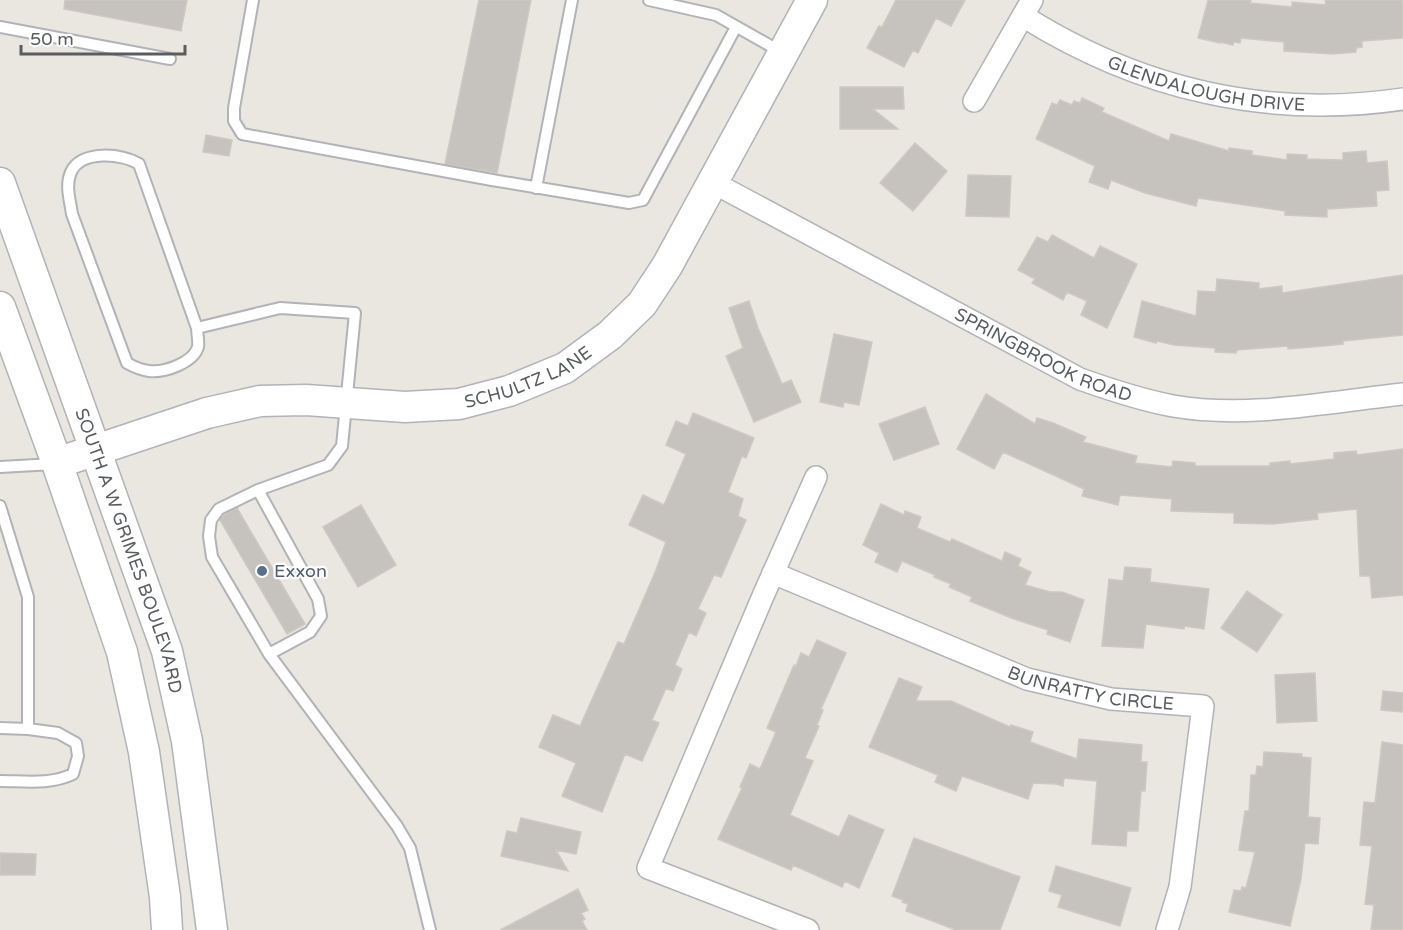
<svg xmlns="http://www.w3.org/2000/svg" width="1403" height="930" viewBox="0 0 1403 930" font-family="'Varela Round',sans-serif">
	<rect width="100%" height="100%" fill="#eae7e0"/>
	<path fill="#c6c2be" stroke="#cec9c0" stroke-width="1.5" d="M 65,0 L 187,0 L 181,31 L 64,9 Z
		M 479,0 L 531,0 L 497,173 L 445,164 Z
		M 896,0 L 965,0 L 951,26 L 936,18 L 918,53 L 913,50 L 904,67 L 867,48 L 879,26 L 882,27 Z
		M 1208,0 L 1251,0 L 1250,3 L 1292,7 L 1292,2 L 1326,5 L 1325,0 L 1403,0 L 1403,38 L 1362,41 L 1362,47 L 1356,48 L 1356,52 L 1333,54 L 1284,51 L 1284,42 L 1241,38 L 1240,43 L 1234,42 L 1233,45 L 1220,42 L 1220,43 L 1198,38 Z
		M 840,87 L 903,87 L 904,109 L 873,109 L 898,129 L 840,129 Z
		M 1082,98 L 1104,108 L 1102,112 L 1169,141 L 1171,134 L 1229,151 L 1229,148 L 1252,151 L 1252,155 L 1287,160 L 1287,154 L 1307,155 L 1307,159 L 1343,160 L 1343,153 L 1366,151 L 1367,163 L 1387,161 L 1389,190 L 1376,191 L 1377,206 L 1327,209 L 1327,217 L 1285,215 L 1285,211 L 1198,198 L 1196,206 L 1145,193 L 1111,180 L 1108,189 L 1089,182 L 1095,166 L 1036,139 L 1052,103 L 1057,105 L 1060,100 L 1072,105 L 1074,101 L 1080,103 Z
		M 206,135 L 232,140 L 229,156 L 203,152 Z
		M 915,143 L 947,171 L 913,211 L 880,183 Z
		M 968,175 L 1011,176 L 1009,217 L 966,216 Z
		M 1052,235 L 1094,258 L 1100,246 L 1137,264 L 1107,328 L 1081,315 L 1087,301 L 1067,292 L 1063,300 L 1032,283 L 1035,279 L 1018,270 L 1037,237 L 1048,242 Z
		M 1403,275 L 1403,335 L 1343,341 L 1343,344 L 1324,346 L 1288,349 L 1288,346 L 1237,350 L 1236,353 L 1215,352 L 1215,348 L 1174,345 L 1157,341 L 1156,343 L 1134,337 L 1142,301 L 1196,316 L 1198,291 L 1216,292 L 1217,279 L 1259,283 L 1259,289 L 1282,286 L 1282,293 Z
		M 749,301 L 758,328 L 782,384 L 791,380 L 801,402 L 754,422 L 726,356 L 743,348 L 729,308 Z
		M 834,334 L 872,342 L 859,405 L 844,402 L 843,407 L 820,402 Z
		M 986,394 L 1035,424 L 1037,418 L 1053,423 L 1086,437 L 1083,442 L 1137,456 L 1135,463 L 1172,467 L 1173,461 L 1195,463 L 1195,466 L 1270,466 L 1270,463 L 1290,461 L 1290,464 L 1334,459 L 1334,453 L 1356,451 L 1357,455 L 1403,449 L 1403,595 L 1372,598 L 1370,576 L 1360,576 L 1357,509 L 1317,513 L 1318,519 L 1273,524 L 1234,523 L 1234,513 L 1171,511 L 1172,499 L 1120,495 L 1118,505 L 1082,496 L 1084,489 L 1003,452 L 994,469 L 957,449 Z
		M 925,407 L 939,444 L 894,460 L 879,424 Z
		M 693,413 L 754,438 L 746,458 L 742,456 L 728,492 L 743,499 L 738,516 L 746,520 L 721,577 L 714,575 L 698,609 L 706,613 L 696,636 L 689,632 L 675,665 L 682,669 L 673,691 L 666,688 L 652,720 L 659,723 L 642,761 L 625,754 L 602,812 L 562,796 L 576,763 L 539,747 L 553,715 L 580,726 L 618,642 L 624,644 L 656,570 L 666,542 L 629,525 L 643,495 L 664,505 L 686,454 L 666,445 L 676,421 L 688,426 Z
		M 881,504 L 904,515 L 905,511 L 921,517 L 917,528 L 950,542 L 952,539 L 1002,561 L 1005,552 L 1021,559 L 1018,566 L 1031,572 L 1025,585 L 1050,592 L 1062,592 L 1084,600 L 1070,642 L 1047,634 L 1048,630 L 1014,619 L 970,601 L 972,597 L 949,587 L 951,584 L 934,577 L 935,575 L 902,561 L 897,572 L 875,562 L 879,553 L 863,545 Z
		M 361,505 L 396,565 L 358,587 L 323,527 Z
		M 237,508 L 305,624 L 287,634 L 220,520 L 224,515 Z
		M 1125,567 L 1151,569 L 1150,582 L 1209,589 L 1204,629 L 1184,626 L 1184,629 L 1146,624 L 1143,648 L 1102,646 L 1109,579 L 1123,581 Z
		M 1247,591 L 1282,615 L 1257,652 L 1221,628 Z
		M 817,640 L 846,653 L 821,709 L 823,710 L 817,725 L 819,726 L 805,758 L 813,761 L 790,815 L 839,837 L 849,815 L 884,830 L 859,888 L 845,881 L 842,887 L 793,865 L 791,870 L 718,839 L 742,788 L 740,787 L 750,764 L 760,769 L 776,732 L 767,728 L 794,665 L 796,666 L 801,653 L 809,657 Z
		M 1315,673 L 1317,721 L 1277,723 L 1275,675 Z
		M 899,678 L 922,687 L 916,701 L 951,701 L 1010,727 L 1011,725 L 1033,732 L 1030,742 L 1077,759 L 1079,739 L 1142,745 L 1141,762 L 1147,762 L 1145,791 L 1141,791 L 1138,831 L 1127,831 L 1126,846 L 1092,844 L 1097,781 L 1064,778 L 1063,786 L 1056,784 L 1033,783 L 1028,799 L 962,776 L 956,791 L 935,782 L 938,775 L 869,747 Z
		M 1383,691 L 1403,693 L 1403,712 L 1381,710 Z
		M 1382,742 L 1403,745 L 1403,930 L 1371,930 L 1374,905 L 1365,904 L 1372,846 L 1360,845 L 1364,802 L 1375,803 Z
		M 1264,752 L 1302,754 L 1302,757 L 1311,758 L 1308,817 L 1320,818 L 1318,844 L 1305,843 L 1301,879 L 1290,926 L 1229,912 L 1234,890 L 1241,891 L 1242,887 L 1246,888 L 1255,852 L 1239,850 L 1245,811 L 1249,811 L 1251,775 L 1256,775 L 1257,766 L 1263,767 Z
		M 521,818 L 581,832 L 576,854 L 556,850 L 568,871 L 501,856 L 507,831 L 517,833 Z
		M 914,838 L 1020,877 L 1000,930 L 956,930 L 906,911 L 908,904 L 902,902 L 903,900 L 892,896 Z
		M 0,853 L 36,854 L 35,875 L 0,875 Z
		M 1056,866 L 1131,888 L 1120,926 L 1058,907 L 1062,895 L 1049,891 Z
		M 578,889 L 588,910 L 581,913 L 585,919 L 582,921 L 587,930 L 500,930 Z"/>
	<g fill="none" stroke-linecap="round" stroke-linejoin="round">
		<defs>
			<path id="lane" d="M 253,0 L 234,108 L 234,121 L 242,134 L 492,180 L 629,203 L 643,200 L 736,27
				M 649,0 L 716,15 L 783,53
				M 0,27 L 170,59
				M 536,188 L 572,0
				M 197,328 C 197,333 199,341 198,347 C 193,363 164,373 149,371 C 140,370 134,367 127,363 L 72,214 C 70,200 65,185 71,172 C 81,150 122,153 139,164 L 197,328 L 280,308 L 355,313 L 342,446 L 328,465 L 258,490 L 219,509 L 211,520 L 209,536 L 212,557 L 269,654 L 397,826 L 410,848 L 430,930
				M 0,467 L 54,464
				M 258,490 L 318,599 L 321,616 L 310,632 L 269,654
				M 0,506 L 28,597 L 28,729
				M 0,728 L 28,729 L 58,733 L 76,743 L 78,756 L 73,774 C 50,785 25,781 0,781"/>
			<g id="street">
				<path id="s1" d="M 1023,16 C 1139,89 1267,119 1403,99"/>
				<path d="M 974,101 L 1032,0"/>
				<path id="s2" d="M 714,183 L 1080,379 C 1111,390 1141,400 1173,406 C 1248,419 1328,402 1403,394"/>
				<path id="s3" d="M 773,573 L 1027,679 L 1111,699 L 1203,706 L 1180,887 L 1167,930"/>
				<path d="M 808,930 L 648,868 L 763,596 L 816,477"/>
			</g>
			<g id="secondary">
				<path id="s4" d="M 0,183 L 167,651 L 187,741 L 212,930"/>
				<path d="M 0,307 L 57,463 L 122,652 L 144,752 L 165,897 L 167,930"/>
				<path id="s5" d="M 57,463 L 207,413 L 260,401 L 306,400 L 405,407 L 459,404 L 509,391 L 565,368 L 610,335 L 642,304 L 667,266 L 812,0"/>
			</g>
		</defs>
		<use href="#lane" stroke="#b1b3b7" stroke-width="14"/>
		<use href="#street" stroke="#b1b3b7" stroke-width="24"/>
		<use href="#secondary" stroke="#b0b3b7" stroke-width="33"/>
		<use href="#lane" stroke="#fff" stroke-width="10"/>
		<use href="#street" stroke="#fff" stroke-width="21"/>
		<use href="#secondary" stroke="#fff" stroke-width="30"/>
	</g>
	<circle fill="#5c6f8a" stroke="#fff" stroke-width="2" cx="262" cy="571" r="6"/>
	<g text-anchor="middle" stroke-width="4.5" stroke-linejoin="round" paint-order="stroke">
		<g font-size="18" fill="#595c60" stroke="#fff">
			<text dy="6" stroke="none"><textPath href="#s1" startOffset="198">GLENDALOUGH DRIVE</textPath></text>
			<text dy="6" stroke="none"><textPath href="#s2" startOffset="372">SPRINGBROOK ROAD</textPath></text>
			<text dy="6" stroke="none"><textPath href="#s5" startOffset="486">SCHULTZ LANE</textPath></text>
			<text dy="6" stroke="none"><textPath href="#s4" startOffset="390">SOUTH A W GRIMES BOULEVARD</textPath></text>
			<text dy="6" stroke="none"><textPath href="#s3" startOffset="340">BUNRATTY CIRCLE</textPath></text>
		</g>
		<g font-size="18" fill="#4e5e75" stroke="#fff" text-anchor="start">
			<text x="274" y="577">Exxon</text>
		</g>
	</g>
	<path d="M21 45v9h164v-9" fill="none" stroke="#595c60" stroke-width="3"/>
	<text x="30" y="45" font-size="18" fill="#595c60" stroke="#ffffff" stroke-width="4.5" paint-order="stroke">50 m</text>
</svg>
